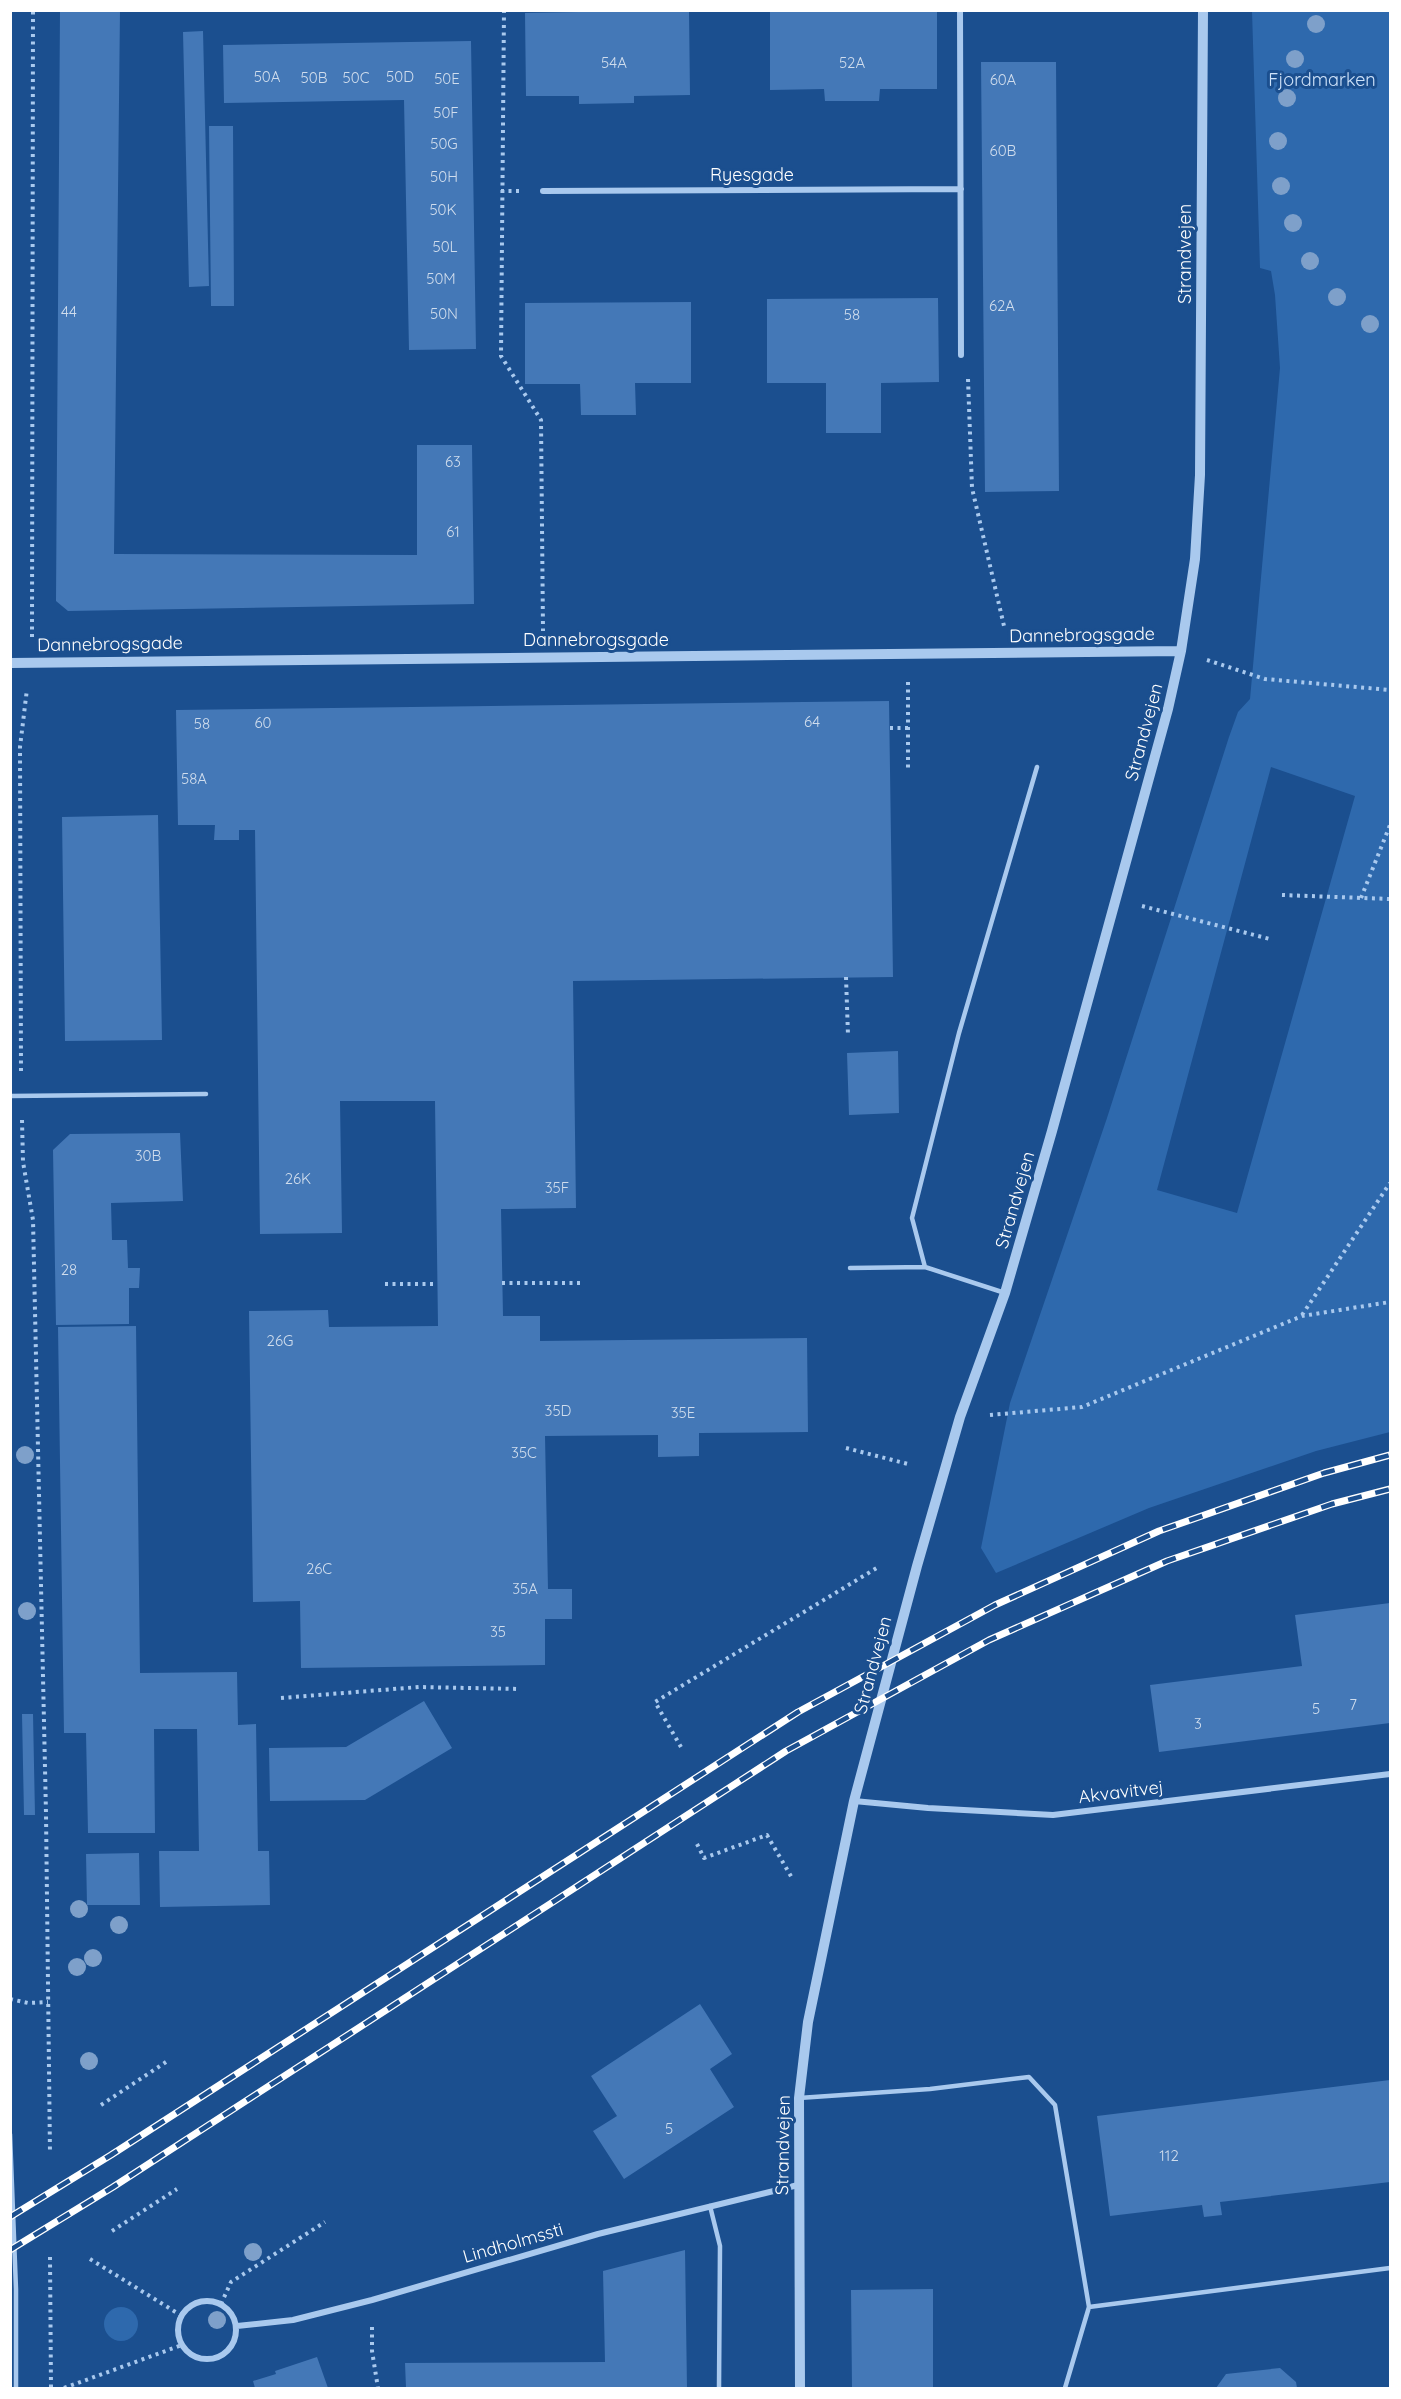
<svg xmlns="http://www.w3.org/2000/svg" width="1401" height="2399" viewBox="0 0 1401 2399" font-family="Quicksand,sans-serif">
	<rect width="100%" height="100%" fill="#1b4f8f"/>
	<path fill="#2e69ad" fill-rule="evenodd" d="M 1252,11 L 1390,11 L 1390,1432 L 1316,1451 L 1149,1508 L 996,1573 L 981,1548 L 1010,1403 L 1107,1118 L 1229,737 L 1238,712 L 1250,699 L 1280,368 L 1275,295 L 1271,271 L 1260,268 ZM 1271,767 L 1355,796 L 1237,1213 L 1157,1190 Z
		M104 2324a17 17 0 1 1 34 0a17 17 0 1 1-34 0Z"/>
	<path fill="#4478b7" d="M 60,10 L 120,10 L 114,554 L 417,555 L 417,445 L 472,445 L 474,604 L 68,611 L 56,601 Z
		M 578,10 L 689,12 L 690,95 L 634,96 L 634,103 L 579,104 L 579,96 L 526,96 L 525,13 L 578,12 Z
		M 770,10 L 937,10 L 937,89 L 880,89 L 879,101 L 825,101 L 824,89 L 770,90 Z
		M 203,31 L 209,286 L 189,287 L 183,32 Z
		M 471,41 L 476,349 L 409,350 L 404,100 L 224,103 L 223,45 Z
		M 981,62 L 1056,62 L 1059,491 L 985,492 Z
		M 209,126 L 233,126 L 234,306 L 211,306 Z
		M 938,298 L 939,382 L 881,383 L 881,433 L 826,433 L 826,383 L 767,383 L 767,299 Z
		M 691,302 L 691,383 L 635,383 L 636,415 L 581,415 L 580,384 L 525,384 L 525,303 Z
		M 889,701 L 893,977 L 573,981 L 576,1208 L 501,1209 L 503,1316 L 540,1316 L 540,1341 L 807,1338 L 808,1432 L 699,1433 L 699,1456 L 658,1457 L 658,1435 L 545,1436 L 548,1589 L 572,1589 L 572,1619 L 545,1619 L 545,1665 L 301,1668 L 300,1601 L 253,1602 L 249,1311 L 328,1310 L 329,1327 L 438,1326 L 435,1101 L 340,1101 L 342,1233 L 260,1234 L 255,830 L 239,830 L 239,840 L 214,840 L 215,825 L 178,825 L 176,710 Z
		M 158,815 L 162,1040 L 65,1041 L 62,817 Z
		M 898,1051 L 899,1113 L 849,1115 L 847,1053 Z
		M 180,1133 L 183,1201 L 111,1203 L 112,1240 L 127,1240 L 128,1268 L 140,1268 L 139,1288 L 129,1288 L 129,1324 L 56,1325 L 53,1150 L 70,1134 Z
		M 136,1326 L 140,1673 L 237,1672 L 238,1725 L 256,1724 L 258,1851 L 269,1851 L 270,1905 L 160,1907 L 159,1851 L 199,1851 L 197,1729 L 154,1729 L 155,1833 L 88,1833 L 86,1733 L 64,1733 L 58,1327 Z
		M 1390,1603 L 1390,1723 L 1159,1752 L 1150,1685 L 1302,1666 L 1295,1615 Z
		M 424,1701 L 452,1748 L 365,1800 L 270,1801 L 269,1748 L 346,1747 Z
		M 22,1714 L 33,1714 L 35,1815 L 24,1815 Z
		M 139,1853 L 140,1905 L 87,1905 L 86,1854 Z
		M 700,2004 L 732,2054 L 710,2069 L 734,2107 L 624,2179 L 593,2131 L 617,2116 L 591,2076 Z
		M 1390,2080 L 1390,2182 L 1220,2202 L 1222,2215 L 1204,2217 L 1202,2205 L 1110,2216 L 1097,2116 Z
		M 685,2250 L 687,2388 L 406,2388 L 405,2363 L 605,2362 L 603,2271 Z
		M 933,2289 L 933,2388 L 852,2388 L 851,2290 Z
		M 317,2357 L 328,2388 L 255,2388 L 253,2381 L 276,2374 L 275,2371 Z
		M 1280,2368 L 1296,2382 L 1297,2388 L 1216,2388 L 1226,2374 Z"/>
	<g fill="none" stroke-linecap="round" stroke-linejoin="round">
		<path stroke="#a9c9ee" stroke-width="4" stroke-dasharray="3 4.5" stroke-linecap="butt" d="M 504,10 L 501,356 L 541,420 L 543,631
			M 501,191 L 519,191
			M 968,379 L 972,488 L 1004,626
			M 32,637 L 33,10
			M 1207,660 L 1265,679 L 1390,690
			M 908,682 L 908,768
			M 890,728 L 908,728
			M 1282,895 L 1390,899
			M 1361,898 L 1390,825
			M 1142,906 L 1270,939
			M 846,977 L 848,1035
			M 21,1071 L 20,747 L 27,689
			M 22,1120 L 23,1162 L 33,1220 L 46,1814 L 50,2154
			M 502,1283 L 582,1283
			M 385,1284 L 437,1284
			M 1302,1315 L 1390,1183
			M 990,1415 L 1082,1407 L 1302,1316 L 1390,1302
			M 846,1448 L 908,1464
			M 281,1698 L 419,1687 L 520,1689
			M 681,1747 L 655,1702 L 880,1566
			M 697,1844 L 704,1858 L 767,1835 L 792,1878
			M 10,1999 L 28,2003 L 48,2002
			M 101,2105 L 166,2062
			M 112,2231 L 177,2189
			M 50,2257 L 51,2388
			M 90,2259 L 182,2316
			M 221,2304 L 231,2282 L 325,2222
			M 372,2327 L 372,2351 L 378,2388
			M 64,2388 L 182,2345"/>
		<path stroke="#a9c9ee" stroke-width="4.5" d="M 10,1096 L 206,1094
			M 925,1267 L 912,1218 L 959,1033 L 1037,767
			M 850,1268 L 925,1267 L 1005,1293
			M 799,2098 L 930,2089 L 1029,2077 L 1055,2105 L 1089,2307 L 1065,2388
			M 10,2134 L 16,2289 L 16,2388
			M 710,2206 L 720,2246 L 719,2388
			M 1089,2307 L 1390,2268"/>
		<path stroke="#a9c9ee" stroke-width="6" d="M 960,10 L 961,355
			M 543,191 L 961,189
			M 854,1801 L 928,1808 L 1053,1815 L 1390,1774
			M178 2330a29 29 0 1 1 58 0a29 29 0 1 1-58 0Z
			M 237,2326 L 293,2320 L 372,2300 L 598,2234 L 798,2185"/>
		<path stroke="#a9c9ee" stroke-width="10" d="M 10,663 L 1181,651
			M 800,2388 L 799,2098 L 808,2022 L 854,1801 L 917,1566 L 960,1417 L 1005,1293 L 1052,1131 L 1168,709 L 1181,651 L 1195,559 L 1200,475 L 1203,10"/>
		<defs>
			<path id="rail" d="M 10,2217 L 111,2155 L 798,1712 L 995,1605 L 1159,1531 L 1324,1473 L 1390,1455
				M 10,2250 L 113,2187 L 786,1751 L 989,1640 L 1167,1561 L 1332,1504 L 1390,1489"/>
		</defs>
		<use href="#rail" stroke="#fff" stroke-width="7"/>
		<use href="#rail" stroke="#1b4f8f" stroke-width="4.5" stroke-dasharray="14" stroke-linecap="butt"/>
	</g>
	<g fill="#7ea0ca">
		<circle cx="1316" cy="24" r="9"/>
		<circle cx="1295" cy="59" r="9"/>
		<circle cx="1287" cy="98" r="9"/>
		<circle cx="1278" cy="141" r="9"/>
		<circle cx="1281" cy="186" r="9"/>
		<circle cx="1293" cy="223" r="9"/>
		<circle cx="1310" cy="261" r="9"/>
		<circle cx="1337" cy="297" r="9"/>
		<circle cx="1370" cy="324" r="9"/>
		<circle cx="25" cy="1455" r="9"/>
		<circle cx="27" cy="1611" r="9"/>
		<circle cx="79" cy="1909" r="9"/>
		<circle cx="119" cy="1925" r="9"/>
		<circle cx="93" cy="1958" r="9"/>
		<circle cx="77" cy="1967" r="9"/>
		<circle cx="89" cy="2061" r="9"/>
		<circle cx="253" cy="2252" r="9"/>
		<circle cx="217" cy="2320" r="9"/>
	</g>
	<g text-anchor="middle" stroke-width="6" stroke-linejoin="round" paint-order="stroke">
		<g font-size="15" fill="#d0dded">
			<text x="614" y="68">54A</text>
			<text x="852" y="68">52A</text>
			<text x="267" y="82">50A</text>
			<text x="400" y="82">50D</text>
			<text x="314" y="83">50B</text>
			<text x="356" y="83">50C</text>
			<text x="447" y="84">50E</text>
			<text x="1003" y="85">60A</text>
			<text x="446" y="118">50F</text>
			<text x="444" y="149">50G</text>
			<text x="1003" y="156">60B</text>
			<text x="444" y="182">50H</text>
			<text x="443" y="215">50K</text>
			<text x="445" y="252">50L</text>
			<text x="441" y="284">50M</text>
			<text x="1002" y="311">62A</text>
			<text x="69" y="317">44</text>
			<text x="444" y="319">50N</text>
			<text x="852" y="320">58</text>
			<text x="453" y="467">63</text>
			<text x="453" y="537">61</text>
			<text x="812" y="727">64</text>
			<text x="263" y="728">60</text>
			<text x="202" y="729">58</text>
			<text x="194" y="784">58A</text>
			<text x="148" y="1161">30B</text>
			<text x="298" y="1184">26K</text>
			<text x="557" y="1193">35F</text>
			<text x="69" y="1275">28</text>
			<text x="280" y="1346">26G</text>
			<text x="558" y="1416">35D</text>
			<text x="683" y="1418">35E</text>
			<text x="524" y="1458">35C</text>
			<text x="319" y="1574">26C</text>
			<text x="525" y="1594">35A</text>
			<text x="498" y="1637">35</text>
			<text x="1353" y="1710">7</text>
			<text x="1316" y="1714">5</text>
			<text x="1198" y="1729">3</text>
			<text x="669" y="2134">5</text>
			<text x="1169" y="2161">112</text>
		</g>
		<g font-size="18" fill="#cfe3fa" stroke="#1b4f8f">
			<text x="1322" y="86">Fjordmarken</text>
		</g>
		<g font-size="18" fill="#fff" stroke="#1b4f8f">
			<text x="752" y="181">Ryesgade</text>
			<text transform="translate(1185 254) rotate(-90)" y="6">Strandvejen</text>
			<text transform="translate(1082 635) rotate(-1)" y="6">Dannebrogsgade</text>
			<text x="596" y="646">Dannebrogsgade</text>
			<text transform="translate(110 644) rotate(-1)" y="6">Dannebrogsgade</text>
			<text transform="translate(1144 732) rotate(-75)" y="6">Strandvejen</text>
			<text transform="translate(1015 1200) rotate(-74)" y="6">Strandvejen</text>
			<text transform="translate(873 1665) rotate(-75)" y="6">Strandvejen</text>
			<text transform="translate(1121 1792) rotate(-7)" y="6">Akvavitvej</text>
			<text transform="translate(783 2145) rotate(-89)" y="6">Strandvejen</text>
			<text transform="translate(513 2243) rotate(-16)" y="6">Lindholmssti</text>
		</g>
	</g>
	<rect width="1401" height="2399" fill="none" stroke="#ffffff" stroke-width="24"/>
</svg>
